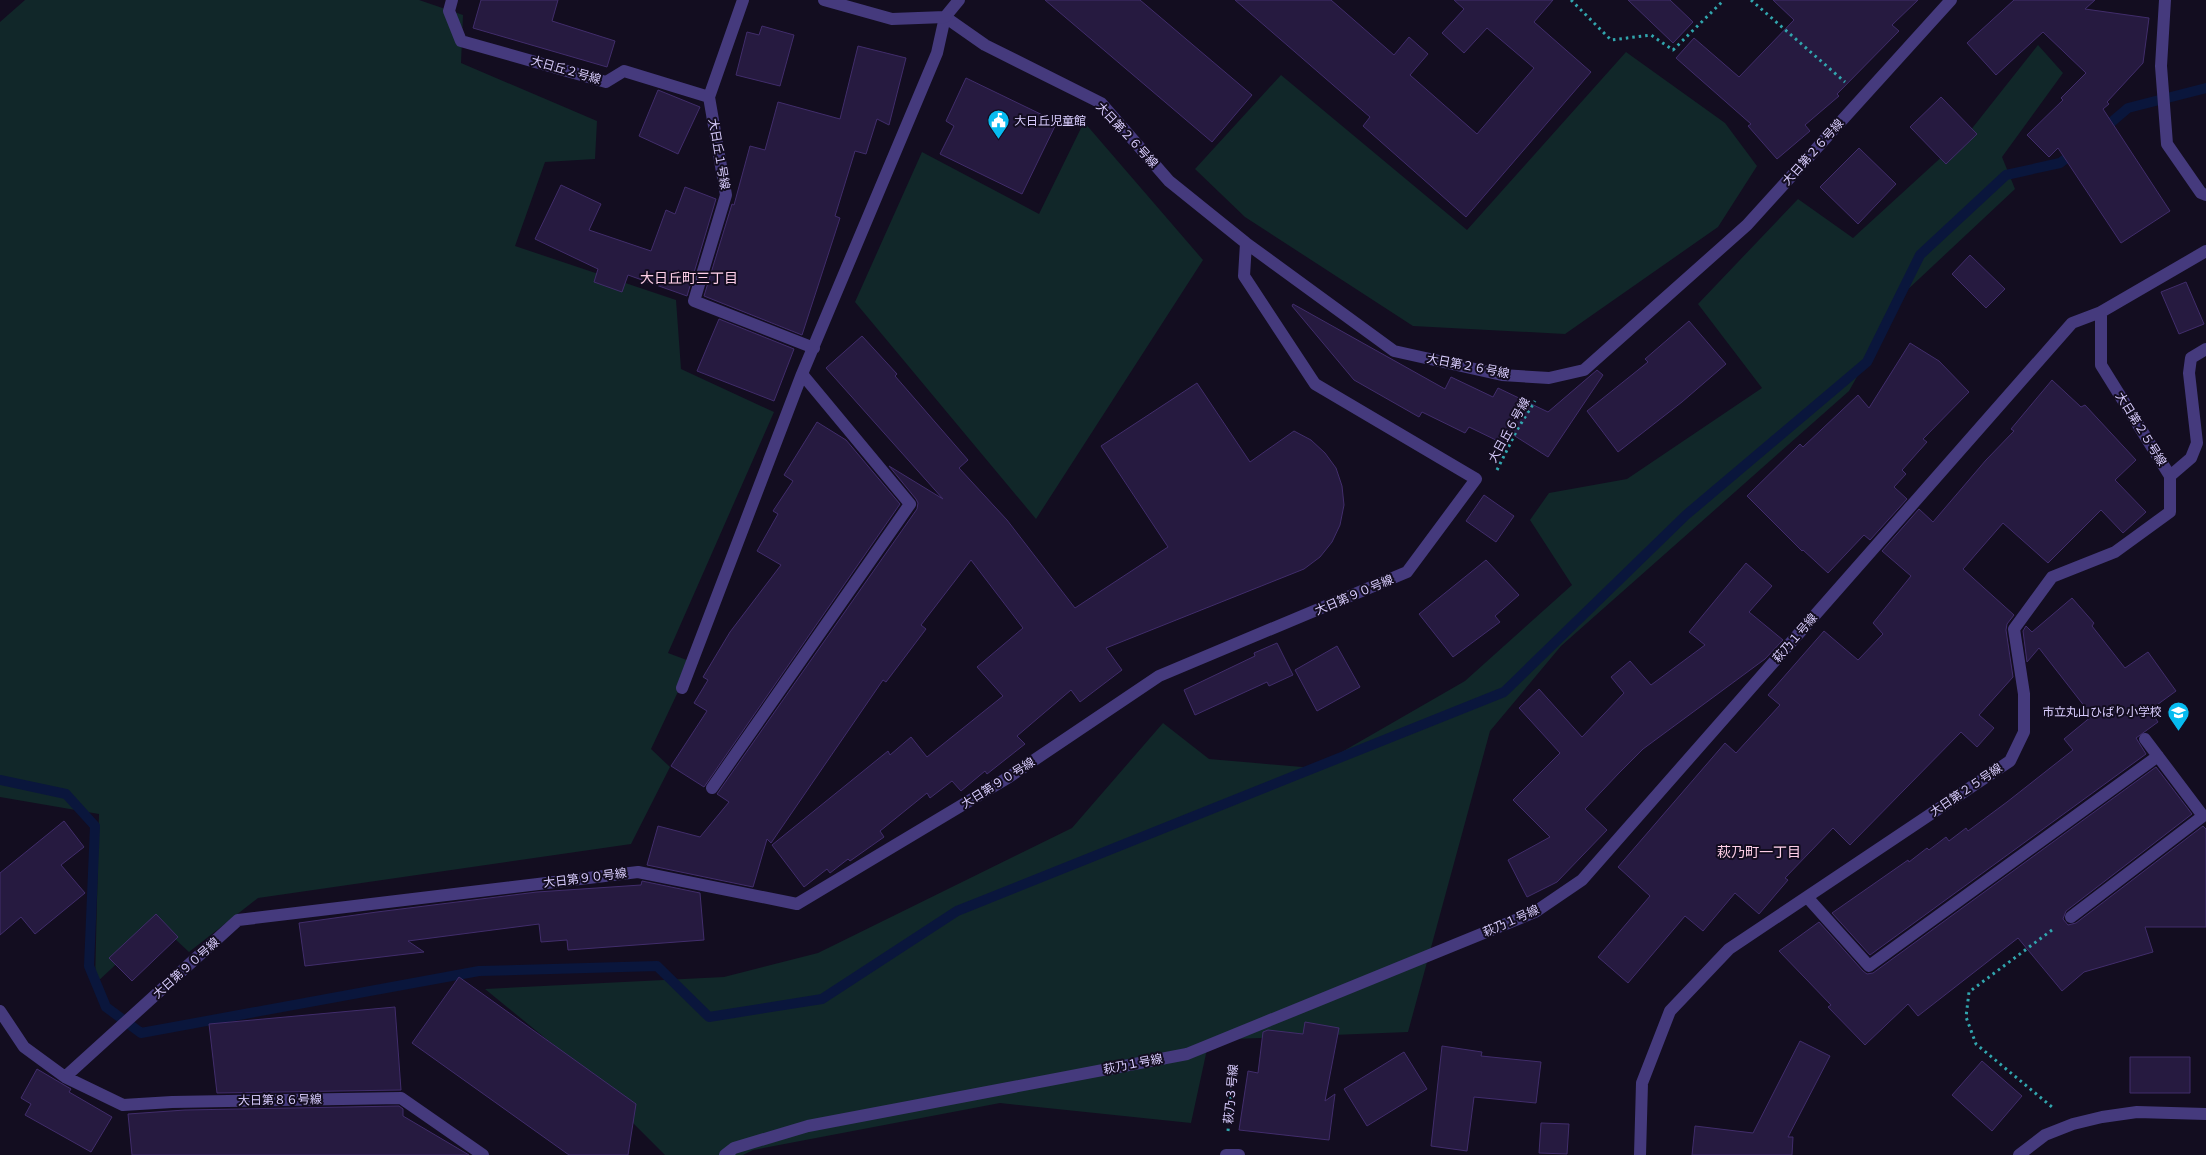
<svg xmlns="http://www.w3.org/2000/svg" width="2206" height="1155" viewBox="0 0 2206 1155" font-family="'Archivo Narrow','Noto Sans JP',sans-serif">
	<rect width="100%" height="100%" fill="#130d20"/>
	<path fill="#112729" d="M 25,0 L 419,0 L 463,15 L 461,63 L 597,121 L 595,159 L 545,162 L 515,246 L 676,300 L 681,369 L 774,412 L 668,653 L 692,662 L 651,749 L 670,767 L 631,844 L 258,898 L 189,952 L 159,924 L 95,984 L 99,814 L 0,797 L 0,22 Z
		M 2038,45 L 2063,73 L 2002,157 L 2015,189 L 1904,293 L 1849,391 L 1561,646 L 1490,731 L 1408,1032 L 1209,1040 L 1191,1123 L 1000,1103 L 753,1150 L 743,1155 L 665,1155 L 561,1051 L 485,989 L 724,977 L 818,953 L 1072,828 L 1163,723 L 1209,759 L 1314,768 L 1465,681 L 1572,585 L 1530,520 L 1549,493 L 1627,479 L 1762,388 L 1698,304 L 1798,199 L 1853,238 L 1970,131 Z
		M 1626,52 L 1725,123 L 1757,166 L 1718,227 L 1565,334 L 1413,326 L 1245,217 L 1195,169 L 1281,75 L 1467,230 Z
		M 1084,122 L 1203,260 L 1036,519 L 855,302 L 922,152 L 1039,214 Z"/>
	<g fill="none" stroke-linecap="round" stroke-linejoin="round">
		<path stroke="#0a163c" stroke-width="10" d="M 2101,131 L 2128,108 L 2206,88
			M 0,780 L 66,794 L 95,826 L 89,966 L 106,1007 L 141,1033 L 479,971 L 657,966 L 709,1017 L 822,999 L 957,911 L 1504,692 L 1686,515 L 1867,362 L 1920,255 L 2006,175 L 2060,163 L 2076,151"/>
	</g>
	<path fill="#261a40" stroke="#412d6b" d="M 481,0 L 558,0 L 552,21 L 615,41 L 607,67 L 473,28 Z
		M 1045,0 L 1140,0 L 1252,95 L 1212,142 Z
		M 1235,0 L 1331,0 L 1394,55 L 1409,37 L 1428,54 L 1410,75 L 1477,134 L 1534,68 L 1487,28 L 1464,53 L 1442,33 L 1464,9 L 1454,0 L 1553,0 L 1534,22 L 1591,72 L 1466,217 L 1363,126 L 1370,117 Z
		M 1628,0 L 1670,0 L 1693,22 L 1673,43 Z
		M 1773,0 L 1918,0 L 1892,25 L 1899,31 L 1837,94 L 1839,96 L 1805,125 L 1810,131 L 1777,159 L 1748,126 L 1751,124 L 1676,58 L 1694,38 L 1739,77 L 1794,20 Z
		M 2014,0 L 2095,0 L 2085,9 L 2149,18 L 2143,63 L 2107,102 L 2109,104 L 2103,109 L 2170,211 L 2121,243 L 2058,148 L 2049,157 L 2027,135 L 2063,100 L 2061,98 L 2086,73 L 2043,32 L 1996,75 L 1967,43 Z
		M 762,26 L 794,35 L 780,86 L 736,75 L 747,32 L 759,35 Z
		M 858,46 L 906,58 L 889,125 L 877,119 L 866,154 L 855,151 L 835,216 L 840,218 L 802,335 L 704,296 L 732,204 L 734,205 L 750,146 L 765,150 L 778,102 L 840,119 Z
		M 966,78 L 1057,122 L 1022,194 L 940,154 L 954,126 L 946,121 Z
		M 658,90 L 700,107 L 678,154 L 639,136 Z
		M 1941,97 L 1977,134 L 1946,164 L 1910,127 Z
		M 1859,148 L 1896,184 L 1858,224 L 1820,187 Z
		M 561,185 L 601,204 L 589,230 L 651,251 L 666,210 L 675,214 L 685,187 L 716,199 L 687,296 L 628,275 L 622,292 L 594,282 L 598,269 L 535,239 Z
		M 1970,255 L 2005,289 L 1986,308 L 1952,274 Z
		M 2186,282 L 2204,324 L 2179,334 L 2161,292 Z
		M 1293,304 L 1445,389 L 1451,377 L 1493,397 L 1498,388 L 1548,412 L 1597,370 L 1603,375 L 1548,457 L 1507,431 L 1502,443 L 1469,427 L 1465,433 L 1422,412 L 1419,417 L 1354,380 L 1292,306 Z
		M 719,319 L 794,349 L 774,401 L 697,371 Z
		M 1689,321 L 1726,364 L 1682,402 L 1618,452 L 1587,411 L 1648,362 L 1645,359 Z
		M 862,336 L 897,374 L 895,376 L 968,460 L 959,468 L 1007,520 L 1075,608 L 1168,547 L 1101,446 L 1197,383 L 1250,462 L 1294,431 L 1311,440 L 1325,453 L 1336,468 L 1342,486 L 1344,505 L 1340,525 L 1332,542 L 1320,557 L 1304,569 L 1106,648 L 1122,670 L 1080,702 L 1071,690 L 1017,736 L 1025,744 L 987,774 L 985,771 L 961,791 L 952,781 L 930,798 L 927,793 L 880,831 L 884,837 L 850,861 L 848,859 L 830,873 L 827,869 L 804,887 L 772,845 L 888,751 L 890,755 L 911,737 L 927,757 L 1003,696 L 977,667 L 1023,628 L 971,560 L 921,625 L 926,629 L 886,682 L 883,680 L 771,843 L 767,839 L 753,887 L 647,865 L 658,826 L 700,837 L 729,802 L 717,794 L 917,509 L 918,503 L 916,499 L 889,466 L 943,499 L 826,368 Z
		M 1910,343 L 1939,361 L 1969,392 L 1923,439 L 1927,442 L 1902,470 L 1906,474 L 1894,487 L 1907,499 L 1870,540 L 1864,535 L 1828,573 L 1803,550 L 1802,551 L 1747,496 L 1800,444 L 1803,447 L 1858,395 L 1869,408 Z
		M 2052,380 L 2081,407 L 2085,405 L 2136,460 L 2115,480 L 2146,512 L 2123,533 L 2101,510 L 2048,563 L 2003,523 L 1963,569 L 2014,615 L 2007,624 L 2006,630 L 2013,677 L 1979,715 L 1994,728 L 1977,747 L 1961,732 L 1850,845 L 1833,828 L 1785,878 L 1788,880 L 1759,914 L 1735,893 L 1703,931 L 1685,916 L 1628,983 L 1598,957 L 1650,896 L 1618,867 L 1725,743 L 1736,753 L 1780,705 L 1768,695 L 1824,631 L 1858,660 L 1883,634 L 1873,623 L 1911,576 L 1882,551 L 1919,509 L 1933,522 L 1986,460 L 2014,431 L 2011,429 Z
		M 817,422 L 846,440 L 900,504 L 704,787 L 671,766 L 707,711 L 694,703 L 708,680 L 703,677 L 730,632 L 781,565 L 757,551 L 778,514 L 773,511 L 793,481 L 784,475 Z
		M 1484,495 L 1514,516 L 1496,542 L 1466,521 Z
		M 1486,560 L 1519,595 L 1495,616 L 1500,622 L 1453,657 L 1419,614 Z
		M 1746,563 L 1772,586 L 1749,612 L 1783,640 L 1765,659 L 1643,749 L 1619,773 L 1585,809 L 1607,830 L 1557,882 L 1527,897 L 1508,860 L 1550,837 L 1513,800 L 1560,753 L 1519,708 L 1539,689 L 1582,737 L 1624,693 L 1611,677 L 1630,661 L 1651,685 L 1705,645 L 1689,632 Z
		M 2072,598 L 2094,623 L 2092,626 L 2125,668 L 2148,652 L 2176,691 L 2150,710 L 2158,722 L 2136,738 L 2146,754 L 1870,955 L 1832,913 L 1908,860 L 1909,862 L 1927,848 L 1929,850 L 1946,837 L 1949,841 L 1966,828 L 1968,831 L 2007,802 L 2073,750 L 2064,739 L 2092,716 L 2039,648 L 2027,662 L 2023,631 L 2026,626 L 2032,632 Z
		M 1277,643 L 1293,675 L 1269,686 L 1267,682 L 1195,715 L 1184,690 L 1255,656 L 1254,653 Z
		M 1337,646 L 1360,687 L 1317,711 L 1295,670 Z
		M 2156,767 L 2192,814 L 2066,911 L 2063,919 L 2068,925 L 2076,923 L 2203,826 L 2206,829 L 2206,927 L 2145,927 L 2153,952 L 2084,972 L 2062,991 L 2018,938 L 1918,1016 L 1908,1004 L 1865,1045 L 1828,1007 L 1831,1005 L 1779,951 L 1819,922 L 1863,971 L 1867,974 L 1873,973 Z
		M 64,821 L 84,847 L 61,865 L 85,893 L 35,934 L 21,917 L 0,935 L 0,873 Z
		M 642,881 L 700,893 L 704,940 L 568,950 L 567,940 L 541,942 L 539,924 L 408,941 L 424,952 L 305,966 L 299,923 L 377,912 L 537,892 L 641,885 Z
		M 156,914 L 178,937 L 132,981 L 109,958 Z
		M 459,977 L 636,1104 L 628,1155 L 569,1155 L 412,1043 Z
		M 395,1007 L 401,1090 L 217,1093 L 209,1024 Z
		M 1305,1022 L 1339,1028 L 1325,1101 L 1335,1094 L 1329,1140 L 1239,1130 L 1248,1071 L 1258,1073 L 1263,1032 L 1268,1030 L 1303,1034 Z
		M 1800,1041 L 1830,1056 L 1788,1137 L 1793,1137 L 1792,1155 L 1692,1155 L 1695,1126 L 1753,1133 Z
		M 1442,1046 L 1482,1052 L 1481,1056 L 1541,1062 L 1536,1103 L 1474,1097 L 1467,1151 L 1431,1146 Z
		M 1404,1052 L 1427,1089 L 1367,1126 L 1344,1089 Z
		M 2130,1057 L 2190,1057 L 2190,1093 L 2130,1093 Z
		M 1982,1061 L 2022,1096 L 1992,1131 L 1952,1095 Z
		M 37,1069 L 71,1089 L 69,1092 L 112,1117 L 91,1152 L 25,1115 L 31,1104 L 21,1098 Z
		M 399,1106 L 403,1109 L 403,1116 L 469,1155 L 132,1155 L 128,1114 L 185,1110 Z
		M 1541,1123 L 1569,1124 L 1567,1154 L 1539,1153 Z"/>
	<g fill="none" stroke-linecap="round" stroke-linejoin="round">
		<path stroke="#31a6ae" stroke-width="3" stroke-dasharray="2.5 4" stroke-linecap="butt" d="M 1571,0 L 1611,40 L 1651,35 L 1673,50 L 1724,0
			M 1751,0 L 1845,82
			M 1497,470 L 1517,430 L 1535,401
			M 2052,930 L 1969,992 L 1966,1017 L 1976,1044 L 2052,1107
			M 1228,1131 L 1234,1060"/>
		<path stroke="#453a7d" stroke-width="12" d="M 452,0 L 449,11 L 461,41 L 606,82 L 624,71 L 709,97
			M 743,0 L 709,97 L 726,195 L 694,301 L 814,348
			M 2170,476 L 2191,458 L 2197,443 L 2189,373 L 2191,358 L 2206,349
			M 682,688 L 802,374 L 937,53 L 945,17 L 985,45 L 1101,103 L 1169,181 L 1246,243 L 1394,351 L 1502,375 L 1549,378 L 1584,370 L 1747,225 L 1951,0
			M 712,788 L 910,504 L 802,374
			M 1807,897 L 1869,966 L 2158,756
			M 2071,917 L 2203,816 L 2145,739
			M 0,1011 L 24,1047 L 65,1077 L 123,1105 L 172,1102 L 401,1098 L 483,1155
			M 65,1077 L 238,920 L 638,872 L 797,904 L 1009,777 L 1159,676 L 1407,572 L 1476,479 L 1315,384 L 1244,276 L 1246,243
			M 725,1155 L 734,1148 L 808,1126 L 1187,1054 L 1535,912 L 1582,880 L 2072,323 L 2101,312
			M 1226,1155 L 1239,1155
			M 1640,1155 L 1642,1083 L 1670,1011 L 1729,949 L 2010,761 L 2024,732 L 2024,694 L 2014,629 L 2052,577 L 2115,552 L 2170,512 L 2170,476 L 2101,365 L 2101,312 L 2206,251"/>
		<path stroke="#453a7d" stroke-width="12" d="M 824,0 L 892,19 L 945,17 L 959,0
			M 2165,0 L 2161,66 L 2167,144 L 2201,193 L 2206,195
			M 2019,1155 L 2045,1135 L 2073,1124 L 2102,1117 L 2137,1112 L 2206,1114"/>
	</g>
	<defs>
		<symbol id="civic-pin" viewBox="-11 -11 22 30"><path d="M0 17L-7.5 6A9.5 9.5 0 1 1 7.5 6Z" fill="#07bbf0" stroke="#130d20"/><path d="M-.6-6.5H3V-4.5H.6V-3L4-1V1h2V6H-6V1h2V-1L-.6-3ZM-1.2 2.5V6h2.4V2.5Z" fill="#fff"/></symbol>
		<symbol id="school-pin" viewBox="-11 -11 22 30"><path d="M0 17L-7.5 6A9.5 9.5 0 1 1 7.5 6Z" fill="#07bbf0" stroke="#130d20"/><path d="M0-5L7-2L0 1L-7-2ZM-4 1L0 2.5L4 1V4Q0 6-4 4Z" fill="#fff"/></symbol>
	</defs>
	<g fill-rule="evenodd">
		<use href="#civic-pin" x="986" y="108" width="25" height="34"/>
		<use href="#school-pin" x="2166" y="700" width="25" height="34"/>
	</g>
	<g text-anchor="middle" stroke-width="4" stroke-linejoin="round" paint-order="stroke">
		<g font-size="12" fill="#d9cdfe" stroke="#130d20">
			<text transform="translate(566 70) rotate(16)" y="4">大日丘２号線</text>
			<text transform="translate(1127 135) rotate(47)" y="4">大日第２６号線</text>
			<text transform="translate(1813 152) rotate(-48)" y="4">大日第２６号線</text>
			<text transform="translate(719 154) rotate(80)" y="4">大日丘１号線</text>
			<text transform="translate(1468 366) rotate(11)" y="4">大日第２６号線</text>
			<text transform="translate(2141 429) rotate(58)" y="4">大日第２５号線</text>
			<text transform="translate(1509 430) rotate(-61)" y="4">大日丘６号線</text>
			<text transform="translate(1354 595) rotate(-23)" y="4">大日第９０号線</text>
			<text transform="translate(1795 638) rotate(-49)" y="4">萩乃１号線</text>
			<text transform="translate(998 783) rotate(-32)" y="4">大日第９０号線</text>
			<text transform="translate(1966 790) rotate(-34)" y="4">大日第２５号線</text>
			<text transform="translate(585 878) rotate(-7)" y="4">大日第９０号線</text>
			<text transform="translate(1511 921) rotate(-24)" y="4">萩乃１号線</text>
			<text transform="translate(186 968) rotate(-42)" y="4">大日第９０号線</text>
			<text transform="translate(1133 1064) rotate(-11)" y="4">萩乃１号線</text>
			<text transform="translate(1231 1094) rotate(-85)" y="4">萩乃３号線</text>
			<text transform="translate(280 1100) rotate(-1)" y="4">大日第８６号線</text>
		</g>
		<g font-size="12" fill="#d9cdfe" stroke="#130d20" text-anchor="start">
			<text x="1014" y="125">大日丘児童館</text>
			<text x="2162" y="716" text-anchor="end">市立丸山ひばり小学校</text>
		</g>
		<g font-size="14" fill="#fecfe7" stroke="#130d20">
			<text x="689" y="283">大日丘町三丁目</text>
			<text x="1759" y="857">萩乃町一丁目</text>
		</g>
	</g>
</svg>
